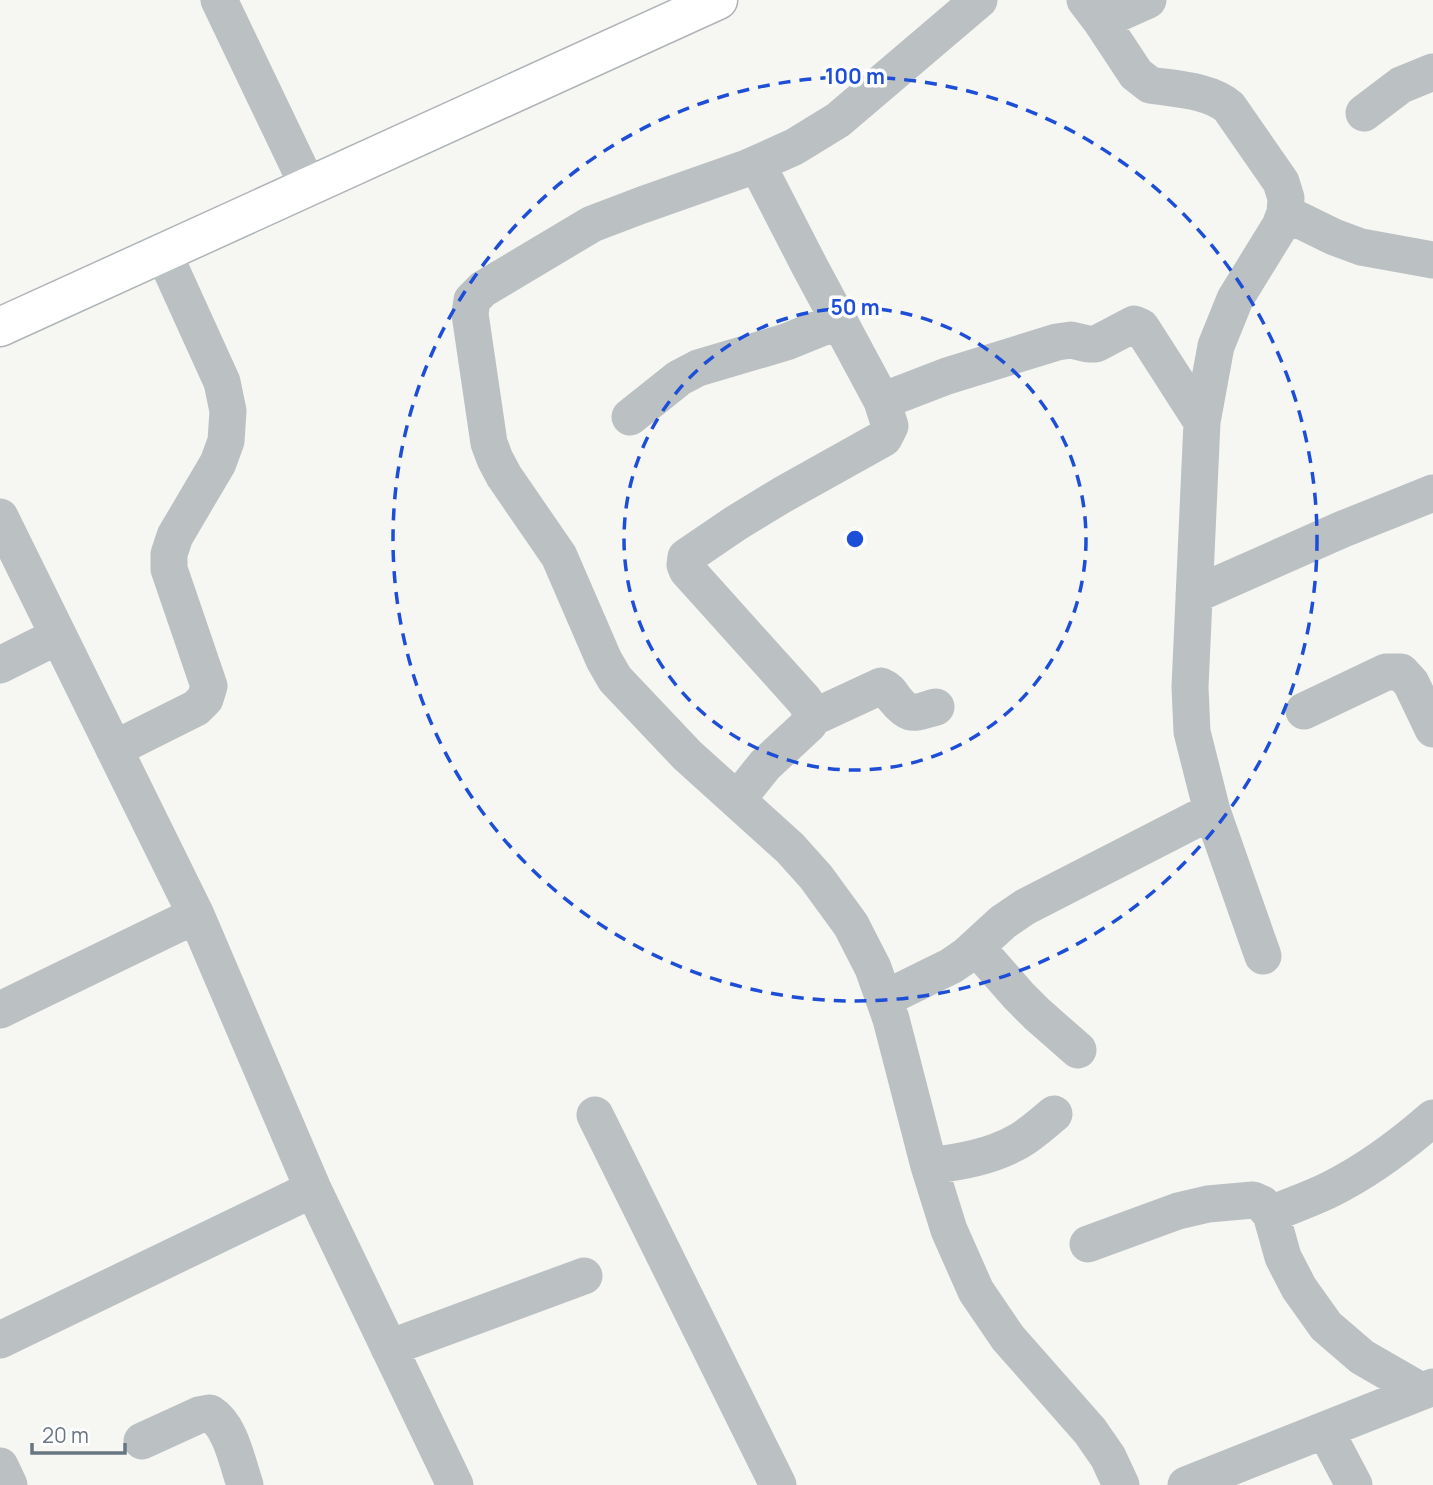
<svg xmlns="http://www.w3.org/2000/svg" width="1433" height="1485" viewBox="0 0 1433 1485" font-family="Manrope,sans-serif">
	<rect width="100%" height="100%" fill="#f6f6f3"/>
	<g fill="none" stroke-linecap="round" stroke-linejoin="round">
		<defs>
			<path id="major" d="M 0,327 L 718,0"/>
		</defs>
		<use href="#major" stroke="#afb4b7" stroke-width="41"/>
		<path stroke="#bbc0c3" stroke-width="37" d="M 219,0 L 308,186
			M 979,0 L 838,120 L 794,147 L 747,168 L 642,205 L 592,224 L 483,289 L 472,300 L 470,314 L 489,443 L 495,459 L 504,476 L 559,556 L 604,660 L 615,679 L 687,755 L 790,848 L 816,877 L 851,925 L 873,968 L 891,1019 L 929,1166 L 949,1230 L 976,1291 L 1008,1338 L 1090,1431 L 1108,1457 L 1121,1485
			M 1085,0 L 1101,21 L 1148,0
			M 1101,21 L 1136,74 L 1150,85 C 1174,89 1210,90 1229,107 L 1281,182 L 1286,198 L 1285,213 L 1280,226 L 1235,299 L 1216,346 L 1202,422 L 1190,687 L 1192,732 L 1212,811 L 1263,956
			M 1364,113 L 1401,85 L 1433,72
			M 1285,213 L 1334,237 L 1361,247 L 1433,260
			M 882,401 L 947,376 L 1057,342 L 1071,340 L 1088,344 L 1096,344 L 1134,324 L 1141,327 L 1202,422
			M 630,417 L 679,378 L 698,368 L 786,342 L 838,321
			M 0,517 L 196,915 L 313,1189 L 455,1485
			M 1194,595 L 1343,529 L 1433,493
			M 0,665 L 58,636
			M 1304,711 L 1386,672 L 1401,672 L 1411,683 L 1433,729
			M 812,718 L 881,686 C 888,689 890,692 894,698 C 910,718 913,713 936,707
			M 114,749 L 196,708 L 205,699 L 209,686 L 169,569 L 169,554 L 175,536 L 218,463 L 226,441 L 228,411 L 222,382 L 163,252
			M 737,800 L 765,765 L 809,724 L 812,718 L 810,709 L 804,700 L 687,570 L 685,565 L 686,557 L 736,523 L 782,495 L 884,438 L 890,426 L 882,401 L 810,267 L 757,164
			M 976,947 L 1019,996 L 1037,1014 L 1078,1050
			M 884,999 L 951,966 L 967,955 L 1003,922 L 1025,907 L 1212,811
			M 0,1010 L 196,915
			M 595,1115 L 778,1485
			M 929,1166 C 960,1162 991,1157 1019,1141 C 1031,1134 1043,1123 1054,1114
			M 1271,1214 C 1290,1206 1311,1199 1331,1189 C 1369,1170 1401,1146 1433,1118
			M 1088,1244 L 1178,1211 L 1208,1204 L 1253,1200 L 1262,1204 L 1271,1214 L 1283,1257 L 1299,1288 L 1326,1326 L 1362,1357 L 1421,1391
			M 0,1340 L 313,1189
			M 389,1348 L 584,1276
			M 1325,1430 L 1354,1485
			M 142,1441 L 199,1415 L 210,1413 C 231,1426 237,1462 245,1485
			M 0,1466 L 9,1485
			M 1186,1485 L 1433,1387"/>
		<use href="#major" stroke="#fff" stroke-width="38"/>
	</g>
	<g fill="none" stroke="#1d4ed8" stroke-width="3.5" stroke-dasharray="12 9">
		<circle cx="855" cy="539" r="231"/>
		<circle cx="855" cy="539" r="462"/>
	</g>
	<circle cx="855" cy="539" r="10" fill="#1d4ed8" stroke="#fff" stroke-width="3.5"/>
	<g font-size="21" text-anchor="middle" font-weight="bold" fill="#1d4ed8" stroke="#fff" stroke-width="7" stroke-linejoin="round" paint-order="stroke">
		<text x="855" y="84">100 m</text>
		<text x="855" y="315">50 m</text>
	</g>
	<path d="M32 1443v10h93v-10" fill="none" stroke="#687681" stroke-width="3.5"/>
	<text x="42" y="1443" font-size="21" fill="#687681" stroke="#ffffff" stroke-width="5" paint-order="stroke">20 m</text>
</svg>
